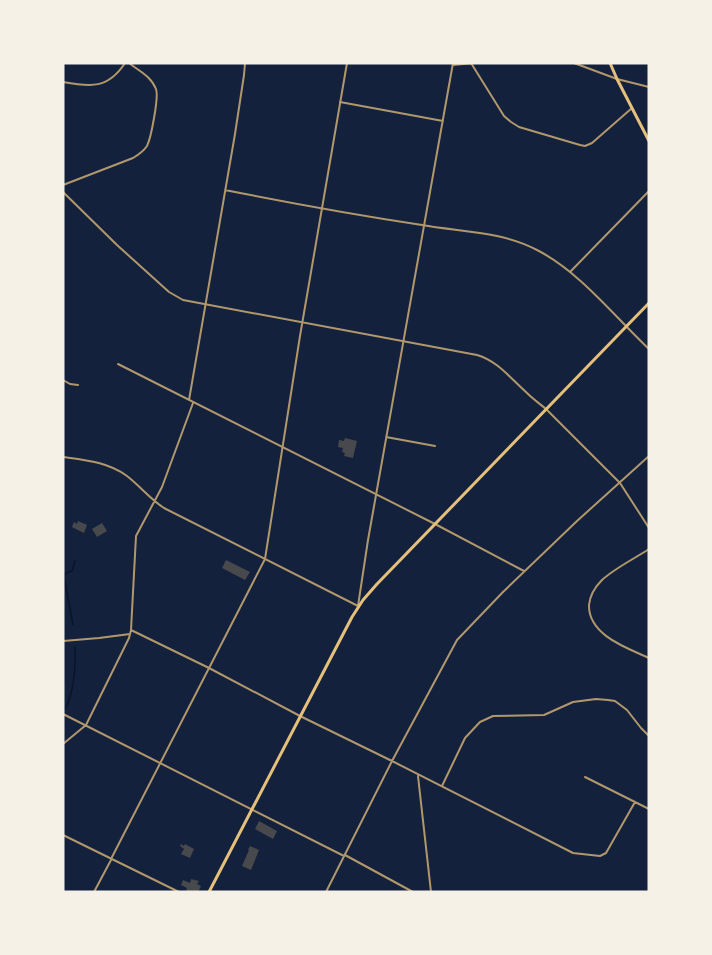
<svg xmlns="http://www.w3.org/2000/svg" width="712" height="955" viewBox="0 0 712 955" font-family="'Source Serif 4',serif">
	<rect width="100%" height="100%" fill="#14213d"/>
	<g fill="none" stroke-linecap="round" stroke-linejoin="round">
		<path stroke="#0b132b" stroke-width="1.5" d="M 73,625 L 64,576 L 66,573 L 72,571 L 75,561
			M 66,708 C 74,689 76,668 75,647"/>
	</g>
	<path fill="#48494c" d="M 345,438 L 357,441 L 353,458 L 344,456 L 345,453 L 342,452 L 343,448 L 338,447 L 339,440 L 344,441 Z
		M 78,521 L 87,525 L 84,533 L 72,527 L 74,522 L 77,524 Z
		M 102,523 L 107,531 L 97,537 L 92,529 Z
		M 226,560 L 250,572 L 245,580 L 222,568 Z
		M 259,821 L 277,831 L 273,839 L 255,829 Z
		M 181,844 L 184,846 L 185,844 L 194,849 L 190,858 L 181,854 L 184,849 L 180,846 Z
		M 250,846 L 259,850 L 251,870 L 242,866 L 249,850 L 248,850 Z
		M 191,879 L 199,881 L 197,884 L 201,886 L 198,892 L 189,892 L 186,891 L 187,888 L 181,885 L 183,880 L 190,883 Z"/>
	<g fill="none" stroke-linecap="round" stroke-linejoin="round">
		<path stroke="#b1986c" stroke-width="2" d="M 471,63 L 504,116 L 511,122 L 519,127 L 580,145 L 585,146 L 592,143 L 632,108
			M 574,63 L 617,79 L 649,87
			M 453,65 L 474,63
			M 63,82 C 91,87 108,89 125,63
			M 340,102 L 443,121
			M 63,185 L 133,158 C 138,155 143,152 147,146 C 151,138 159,97 156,89 C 151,76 139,71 129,63
			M 225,190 C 290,203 356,215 422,225 C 461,232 501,231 537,250 C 580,272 614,316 649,349
			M 570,272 L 649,191
			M 118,364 L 435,524 L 524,571
			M 63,380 L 70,384 L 78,385
			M 189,400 L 235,134 L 244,75 L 245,63
			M 546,409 L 620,483 L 649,528
			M 386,437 L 435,446
			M 63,457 C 85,460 108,462 127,476 C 140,486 150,499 164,508 L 358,606 L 368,540 L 453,63
			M 649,549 C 634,559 615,568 602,580 C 595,587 590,595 589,605 C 588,635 627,648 649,658
			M 131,630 L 209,668 L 300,716 L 392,761 L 573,853 L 600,856 L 606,853 L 635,802
			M 63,641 L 99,638 L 130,634
			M 63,714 L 344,856
			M 63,744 L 86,725 L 129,638 L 131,630 L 136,536 L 162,487 L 193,403
			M 418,776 L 431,892
			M 585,777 L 649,809
			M 442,786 L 465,738 L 480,722 L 493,716 L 544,715 L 573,702 L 596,699 L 608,700 L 615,701 L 627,710 L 641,728 L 649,736
			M 345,855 L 413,892
			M 94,892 L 111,860
			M 326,892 L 392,761 L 457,640 L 503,592 L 577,521 L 649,456"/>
		<path stroke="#b1986c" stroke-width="2" d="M 63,192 L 117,245 L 169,292 L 183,300 L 477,355 C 498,361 511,379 527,393 C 533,399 540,404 546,409
			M 63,835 L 179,892
			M 111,859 L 265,559 L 300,336 L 347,63"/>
		<path stroke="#e5c07b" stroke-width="3" d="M 610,63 L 617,79 L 649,141"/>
		<path stroke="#e5c07b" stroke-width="3" d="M 209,892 L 352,617 L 363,600 L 377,584 L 649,303"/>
	</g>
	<rect width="712" height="955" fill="none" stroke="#f6f1e7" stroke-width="129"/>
</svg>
